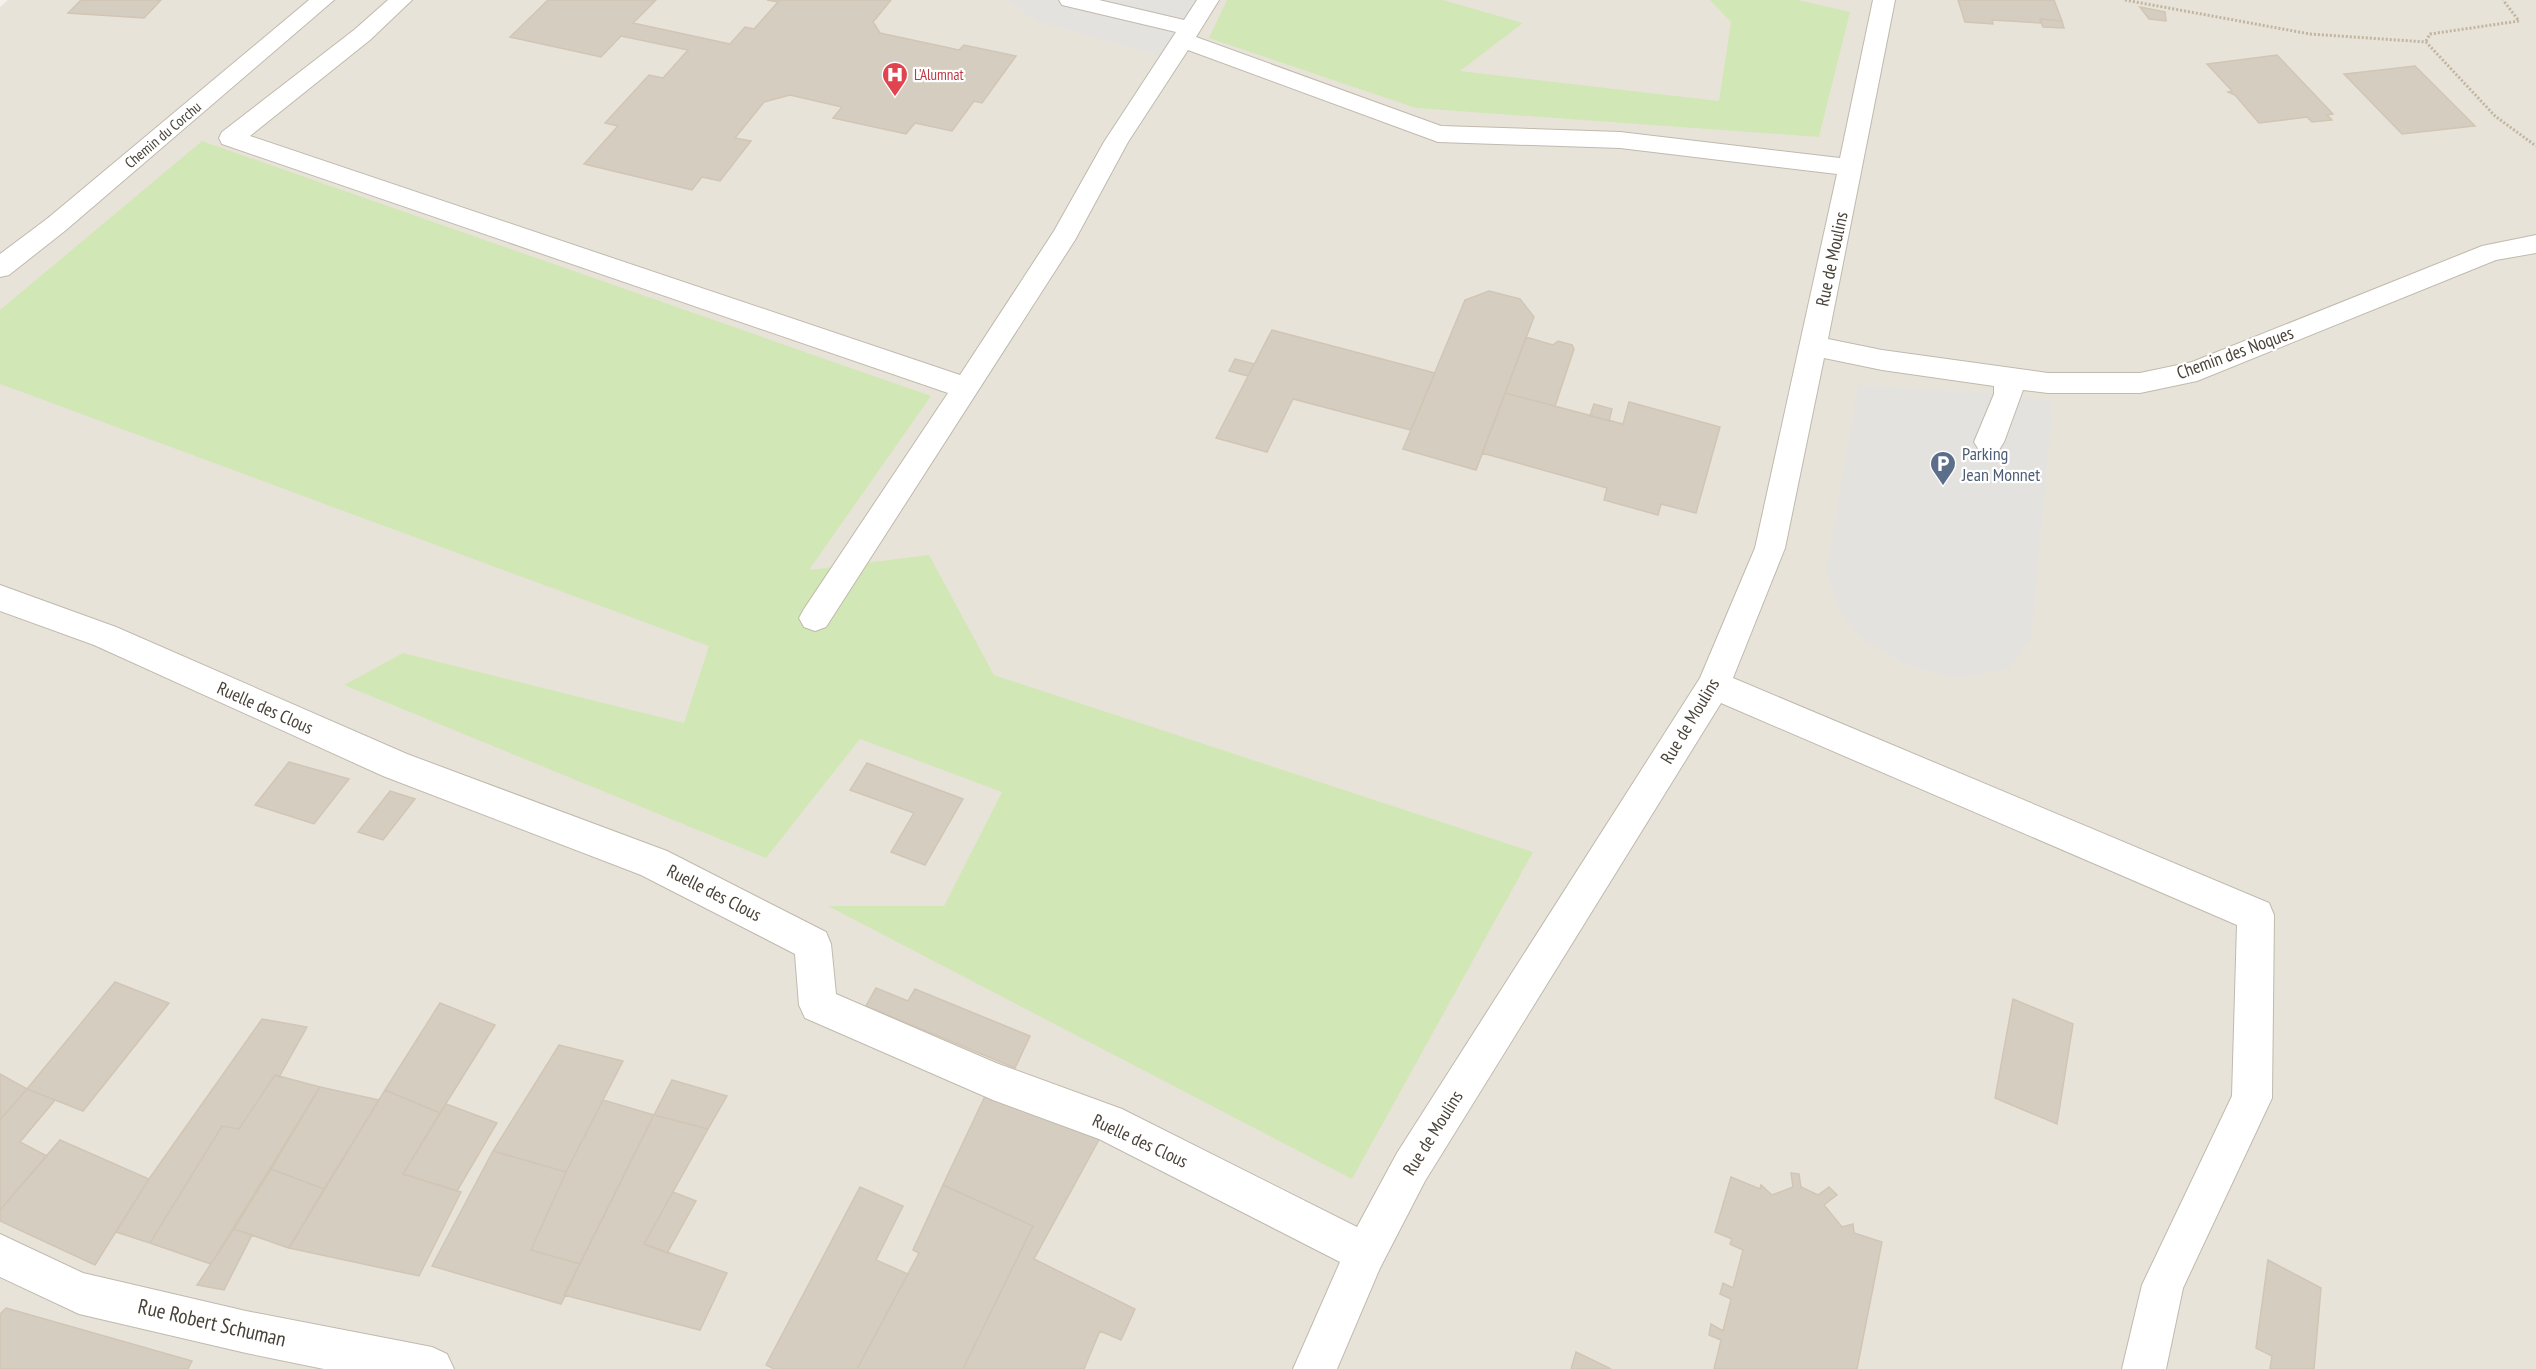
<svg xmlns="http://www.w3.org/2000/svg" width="2536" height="1369" viewBox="0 0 2536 1369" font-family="'PT Sans Narrow',sans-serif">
	<rect width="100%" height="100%" fill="#f5f2eb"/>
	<path fill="#e8e3d9" d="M 8,0 L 2536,0 L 2536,1369 L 0,1369 L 0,7 Z"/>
	<path fill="#d2e7b6" d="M 1227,0 L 1443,0 L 1523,23 L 1460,71 L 1719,101 L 1731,22 L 1710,0 L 1798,0 L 1850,12 L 1819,137 L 1416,108 L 1209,38 Z
		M 202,141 L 931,396 L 809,570 L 929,555 L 994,675 L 1533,852 L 1352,1179 L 828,906 L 944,906 L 1002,792 L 860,739 L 766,858 L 344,685 L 403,653 L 684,723 L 709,646 L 0,384 L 0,310 Z"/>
	<path fill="#e4e2df" d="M 1007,0 L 1196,0 L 1166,57 L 1038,22 Z
		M 1858,385 L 2008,394 L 2053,402 L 2031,639 L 2009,669 L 1954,679 L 1904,664 L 1860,637 L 1837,608 L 1826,571 Z"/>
	<path fill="#d6cdc1" stroke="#d1c5b4" stroke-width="1.5" d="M 81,0 L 161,0 L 144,18 L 68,13 Z
		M 548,0 L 656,0 L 633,23 L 730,44 L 745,27 L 754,29 L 778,2 L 767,0 L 891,0 L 873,22 L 880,33 L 959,50 L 964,45 L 1016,56 L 982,103 L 974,101 L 952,131 L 915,123 L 906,134 L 833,118 L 842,107 L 790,95 L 764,102 L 735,138 L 751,141 L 720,181 L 702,177 L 692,190 L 584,164 L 618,126 L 605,123 L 649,75 L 663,78 L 688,50 L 621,36 L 601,57 L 510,37 Z
		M 1958,0 L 2054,0 L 2062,21 L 2040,19 L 2041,23 L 1992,20 L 1993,24 L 1965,22 Z
		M 2140,7 L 2165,12 L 2166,21 L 2149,19 Z
		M 2040,19 L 2062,21 L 2064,28 L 2043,27 Z
		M 2277,55 L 2333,114 L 2327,115 L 2332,120 L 2312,122 L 2307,117 L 2259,123 L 2235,95 L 2228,92 L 2232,91 L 2207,64 Z
		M 2415,66 L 2475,126 L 2402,134 L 2344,74 Z
		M 1489,291 L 1520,299 L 1534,317 L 1476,470 L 1403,449 L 1465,300 Z
		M 1272,330 L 1435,373 L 1411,430 L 1293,399 L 1267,452 L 1216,438 Z
		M 1526,337 L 1553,345 L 1558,341 L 1572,345 L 1574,349 L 1555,406 L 1505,393 Z
		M 1235,359 L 1254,364 L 1248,376 L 1229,371 Z
		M 1505,393 L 1623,424 L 1629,402 L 1720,427 L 1696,513 L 1661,504 L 1658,515 L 1604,500 L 1607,488 L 1482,453 Z
		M 1594,404 L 1612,409 L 1609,421 L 1590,416 Z
		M 289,762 L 349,779 L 314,824 L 255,805 Z
		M 867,763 L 963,799 L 925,865 L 891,852 L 914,813 L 850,790 Z
		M 390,791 L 415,799 L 383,840 L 358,832 Z
		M 115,982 L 169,1003 L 83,1111 L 27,1089 Z
		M 876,988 L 908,1001 L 915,989 L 1030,1036 L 1015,1068 L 866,1006 Z
		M 2013,999 L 2073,1024 L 2057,1124 L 1995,1098 Z
		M 440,1003 L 495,1025 L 440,1113 L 385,1090 Z
		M 262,1019 L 307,1027 L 279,1077 L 275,1075 L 239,1129 L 222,1126 L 150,1243 L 116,1232 L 149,1179 Z
		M 559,1045 L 623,1061 L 566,1172 L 493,1151 Z
		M 0,1074 L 27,1089 L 0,1120 Z
		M 275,1075 L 320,1087 L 211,1264 L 150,1243 L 222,1126 L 239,1129 Z
		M 672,1080 L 727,1096 L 708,1129 L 654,1115 Z
		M 320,1087 L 379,1100 L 324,1189 L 271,1169 Z
		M 27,1089 L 55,1100 L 20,1142 L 47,1156 L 0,1210 L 0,1120 Z
		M 385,1090 L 440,1113 L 403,1174 L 461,1192 L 419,1276 L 289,1248 Z
		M 988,1090 L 1101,1136 L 1034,1259 L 1135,1309 L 1121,1340 L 1100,1331 L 1084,1369 L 963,1369 L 1033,1226 L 943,1185 Z
		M 603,1100 L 654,1115 L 580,1264 L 531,1250 L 566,1172 Z
		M 446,1104 L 497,1123 L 457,1191 L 403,1174 Z
		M 654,1115 L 708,1129 L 644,1244 L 727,1273 L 700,1330 L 564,1295 Z
		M 60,1140 L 149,1179 L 95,1265 L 0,1221 L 0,1210 Z
		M 493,1151 L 566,1172 L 531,1250 L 580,1264 L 561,1304 L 432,1266 Z
		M 271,1169 L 324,1189 L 289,1248 L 234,1229 Z
		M 1791,1173 L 1799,1174 L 1801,1187 L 1818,1195 L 1829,1187 L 1837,1195 L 1824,1205 L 1842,1227 L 1853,1224 L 1854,1233 L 1882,1242 L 1857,1369 L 1714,1369 L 1721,1340 L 1709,1335 L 1711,1324 L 1723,1331 L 1731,1299 L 1720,1294 L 1723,1283 L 1733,1288 L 1743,1250 L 1730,1244 L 1732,1239 L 1715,1232 L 1731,1177 L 1760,1189 L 1761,1185 L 1772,1195 L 1793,1187 Z
		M 943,1185 L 1033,1226 L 963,1369 L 857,1369 L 919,1253 L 913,1250 Z
		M 860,1187 L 903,1206 L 876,1260 L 908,1274 L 857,1369 L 774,1369 L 766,1365 Z
		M 673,1192 L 696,1201 L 667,1253 L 644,1244 Z
		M 234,1229 L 252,1235 L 224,1290 L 197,1285 Z
		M 2268,1260 L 2321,1288 L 2314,1369 L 2270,1369 L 2272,1356 L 2256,1348 Z
		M 6,1308 L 192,1361 L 188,1369 L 0,1369 L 0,1314 Z
		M 1576,1352 L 1611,1369 L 1571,1369 Z"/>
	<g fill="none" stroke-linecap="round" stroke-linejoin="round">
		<defs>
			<path id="minor" d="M 309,0 L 334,0 L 66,230 L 9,275 L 0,277 L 0,254 L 48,218 Z
				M 388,0 L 412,0 L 370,40 L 250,136 L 960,375 L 1054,231 L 1104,142 L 1176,32 L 1062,5 L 1059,0 L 1099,0 L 1184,20 L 1197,0 L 1219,0 L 1196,37 L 1441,126 L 1620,132 L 1840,158 L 1873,0 L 1895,0 L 1828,339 L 1882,350 L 2048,373 L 2140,373 L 2192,362 L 2482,246 L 2536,235 L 2536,253 L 2496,260 L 2197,381 L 2140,393 L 2048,393 L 2023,390 L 2004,442 L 1999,450 L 1989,453 L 1979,450 L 1974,442 L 1994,394 L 1994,386 L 1882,370 L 1824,358 L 1785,548 L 1733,678 L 2269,903 L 2274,915 L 2272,1098 L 2183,1288 L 2166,1369 L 2122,1369 L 2142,1285 L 2232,1096 L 2237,925 L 1721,703 L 1425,1181 L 1380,1268 L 1337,1369 L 1293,1369 L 1340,1262 L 1099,1139 L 993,1100 L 805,1018 L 799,1005 L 795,954 L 641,875 L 383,776 L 94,645 L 0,611 L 0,585 L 116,627 L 407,754 L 667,851 L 826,932 L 831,944 L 836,994 L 996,1063 L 1122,1109 L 1357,1227 L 1397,1153 L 1700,678 L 1755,548 L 1837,174 L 1620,148 L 1438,142 L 1188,50 L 1128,142 L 1075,240 L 826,627 L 815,631 L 804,627 L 799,618 L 804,609 L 948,393 L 222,144 L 219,138 L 222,132 L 354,30 Z
				M 0,1234 L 83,1273 L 246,1311 L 432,1347 L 447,1354 L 454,1369 L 324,1369 L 246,1353 L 79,1314 L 0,1277 Z"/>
		</defs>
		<use href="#minor" stroke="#c0b9ad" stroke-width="2"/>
		<path stroke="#c1b59f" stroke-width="3" stroke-dasharray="2 2" stroke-linecap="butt" d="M 2125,0 L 2310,34 L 2426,42 L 2495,116 L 2536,146
			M 2426,41 L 2430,34 L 2519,21 L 2503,0"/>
		<use href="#minor" fill="#fff" fill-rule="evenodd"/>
	</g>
	<defs>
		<symbol id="hospital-pin" viewBox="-11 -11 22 30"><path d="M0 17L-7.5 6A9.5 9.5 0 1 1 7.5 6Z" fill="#e0444e" stroke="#fff"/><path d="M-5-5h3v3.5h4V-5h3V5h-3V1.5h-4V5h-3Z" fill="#fff"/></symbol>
		<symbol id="parking-pin" viewBox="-11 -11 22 30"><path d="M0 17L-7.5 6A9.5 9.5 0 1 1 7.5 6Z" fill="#5c6f8a" stroke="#fff"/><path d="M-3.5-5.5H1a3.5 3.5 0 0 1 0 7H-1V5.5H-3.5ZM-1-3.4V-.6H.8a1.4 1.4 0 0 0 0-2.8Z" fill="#fff"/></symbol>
	</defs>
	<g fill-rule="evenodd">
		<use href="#hospital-pin" x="880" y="60" width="30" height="40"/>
		<use href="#parking-pin" x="1928" y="449" width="30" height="40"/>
	</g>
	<g text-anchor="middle" stroke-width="4.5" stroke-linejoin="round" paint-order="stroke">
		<g font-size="15" fill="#be3a42" stroke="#fff" text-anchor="start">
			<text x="914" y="80">L'Alumnat</text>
		</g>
		<g font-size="15" fill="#494239" stroke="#fff">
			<text transform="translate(163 135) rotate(-40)" y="5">Chemin du Corchu</text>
		</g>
		<g font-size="18" fill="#494239" stroke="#fff">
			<text transform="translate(1832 259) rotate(-78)" y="6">Rue de Moulins</text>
			<text transform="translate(2235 353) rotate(-20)" y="6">Chemin des Noques</text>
			<text transform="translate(265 708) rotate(24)" y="6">Ruelle des Clous</text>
			<text transform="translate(1690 721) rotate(-59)" y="6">Rue de Moulins</text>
			<text transform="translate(714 893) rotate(27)" y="6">Ruelle des Clous</text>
			<text transform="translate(1433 1133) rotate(-58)" y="6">Rue de Moulins</text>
			<text transform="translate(1140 1141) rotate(25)" y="6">Ruelle des Clous</text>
		</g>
		<g font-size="18" fill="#4e5e75" stroke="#fff" text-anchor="start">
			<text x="1962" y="460">Parking<tspan x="1962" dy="21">Jean Monnet</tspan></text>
		</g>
		<g font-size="21" fill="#494239" stroke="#fff">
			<text transform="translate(212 1323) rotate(13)" y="7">Rue Robert Schuman</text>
		</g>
	</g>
</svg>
